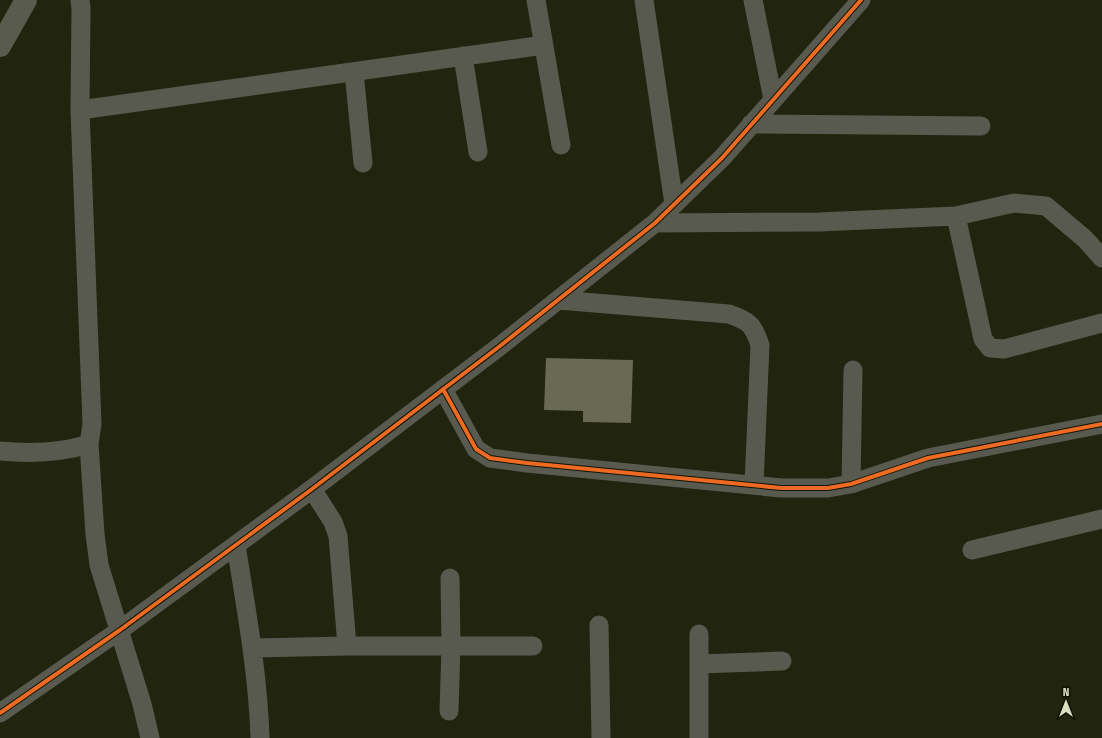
<svg xmlns="http://www.w3.org/2000/svg" width="1102" height="738" viewBox="0 0 1102 738" font-family="'Fira Sans Condensed',sans-serif">
	<rect width="100%" height="100%" fill="#21240e"/>
	<path fill="#6a6954" d="M 546,358 L 633,360 L 631,423 L 583,422 L 583,411 L 544,410 Z"/>
	<g fill="none" stroke-linecap="round" stroke-linejoin="round">
		<path stroke="#585a4f" stroke-width="19" d="M 536,0 L 561,145
			M 644,0 L 674,204
			M 753,0 L 773,99
			M 463,56 L 478,152
			M 354,72 L 363,163
			M 80,110 L 544,45
			M 751,124 L 981,126
			M 956,216 L 983,339 L 990,348 L 1004,349 L 1102,323
			M 655,223 L 819,222 L 956,216 L 1014,203 L 1046,206 L 1085,239 L 1102,258
			M 558,300 L 729,314 C 749,321 753,324 760,345 L 754,485
			M 443,389 L 476,449 L 490,458 L 527,463 L 781,488 L 828,488 L 851,484 L 928,458 L 1102,424
			M 89,444 L 95,534 L 99,565 L 142,704 L 150,738
			M 0,451 C 30,454 60,453 89,444 L 92,424 L 80,110 L 81,8 L 80,0
			M 851,484 L 853,370
			M 312,489 L 333,522 L 338,536 L 347,646
			M 236,545 C 246,609 258,673 260,738
			M 972,550 L 1102,519
			M 599,625 L 601,738
			M 699,634 L 699,738
			M 252,648 L 347,646 L 533,646
			M 699,664 L 782,661
			M 449,711 L 451,646 L 450,578
			M 0,713 L 120,630 L 312,489 L 500,346 L 655,223 L 722,158 L 861,0"/>
		<path stroke="#595c4c" stroke-width="22" d="M 0,46 L 26,0"/>
		<defs>
			<path id="cycleway" d="M 443,389 L 476,449 L 490,458 L 527,463 L 781,488 L 828,488 L 851,484 L 928,458 L 1102,424
				M 0,713 L 120,630 L 312,489 L 500,346 L 655,223 L 722,158 L 861,0"/>
		</defs>
		<use href="#cycleway" stroke="#111402" stroke-width="6"/>
		<use href="#cycleway" stroke="#ed6a23" stroke-width="4"/>
	</g>
	<g transform="translate(1066 702)" stroke="#111402" stroke-width="3" paint-order="stroke">
	<path d="M0-3L7 15L0 10L-7 15Z" fill="#d9dfc4"/>
	<text y="-6" font-size="11" font-weight="bold" text-anchor="middle" fill="#d9dfc4">N</text>
	</g>
</svg>
